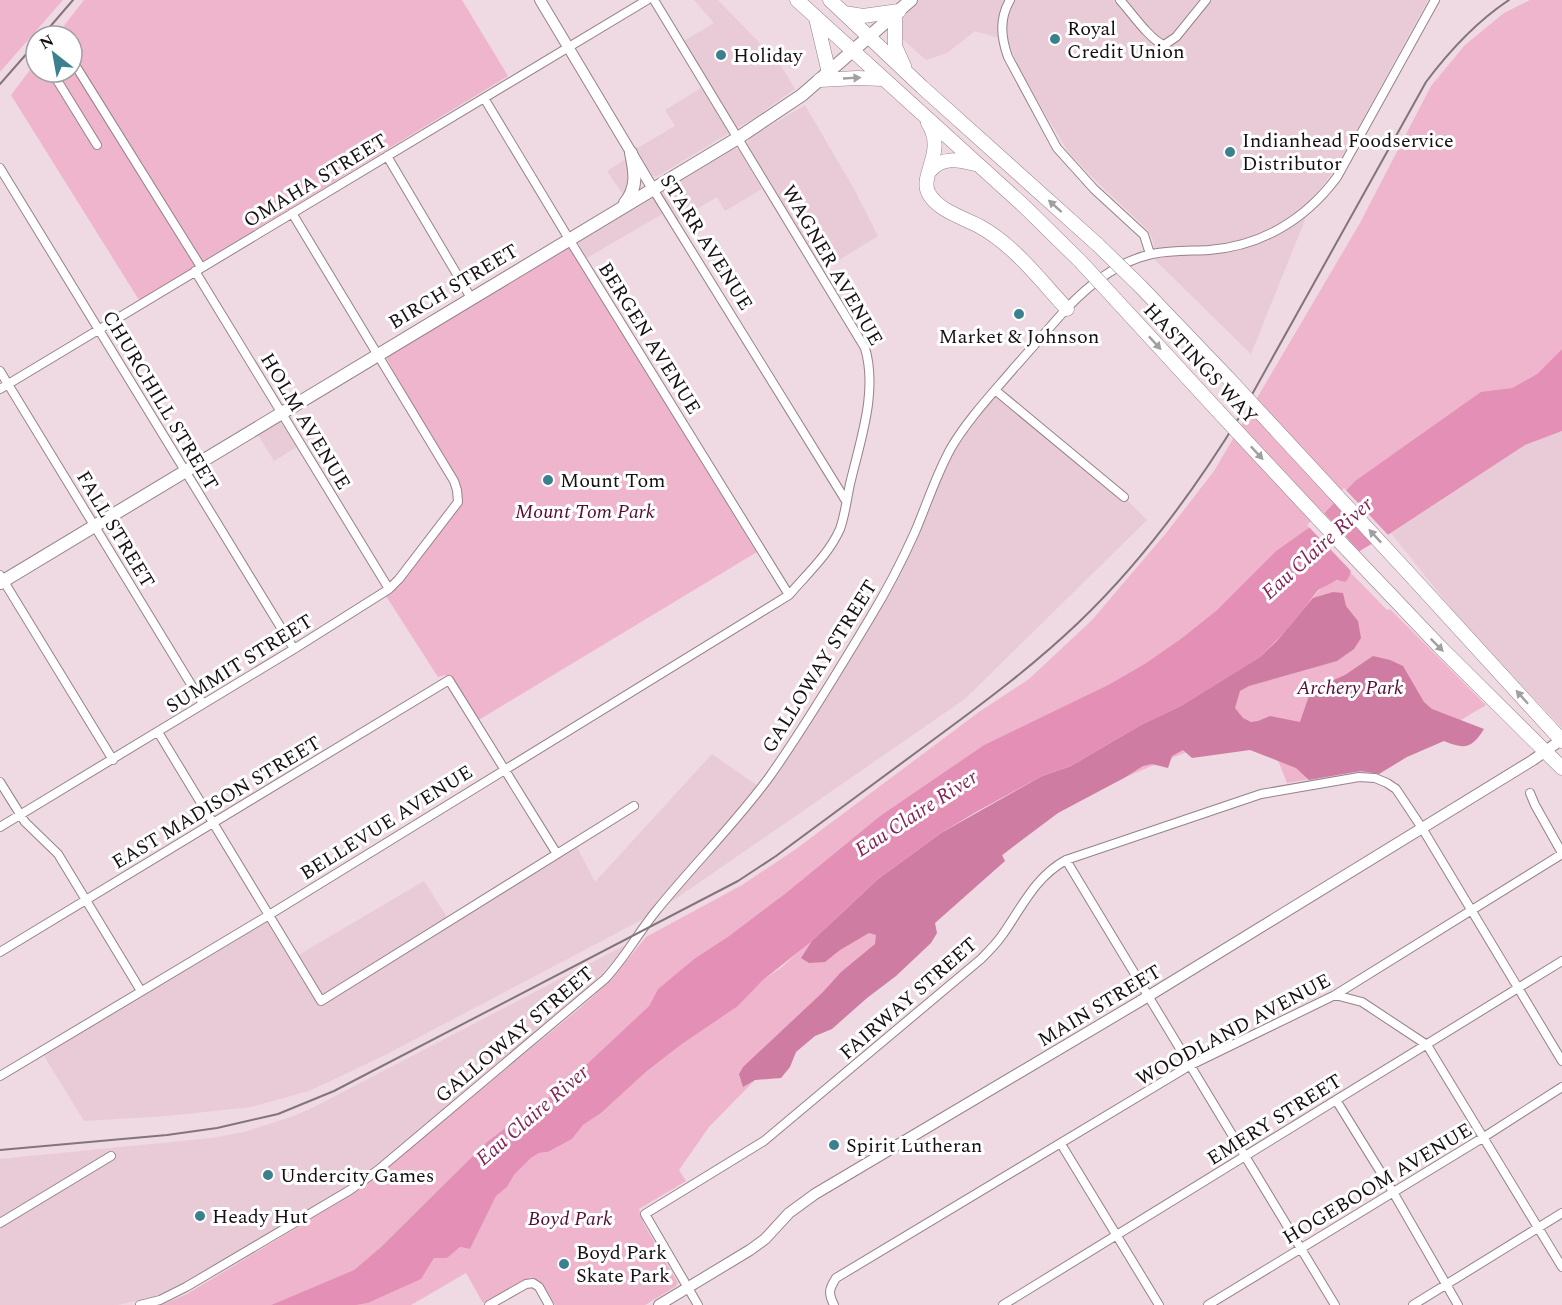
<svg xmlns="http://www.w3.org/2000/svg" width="1562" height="1305" viewBox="0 0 1562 1305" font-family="Spectral,serif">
	<rect width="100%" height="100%" fill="#efd9e2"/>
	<path fill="#e9cbd7" d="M 694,0 L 718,0 L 780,64 L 795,89 L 754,118 L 656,177 L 652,175 L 636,149 L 675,126 L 665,110 L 709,83 L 684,41 L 714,23 Z
		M 919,0 L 1428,0 L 1336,168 L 1315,195 L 1251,354 L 1155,260 L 1153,240 L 1148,230 L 1096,181 L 1069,153 L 1044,112 L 1016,61 L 1008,41 L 975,31 L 947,53 L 926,60 L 899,36 L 903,18 Z
		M 805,105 L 853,187 L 878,236 L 823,270 L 747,143 L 751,137 Z
		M 735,148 L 740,151 L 762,189 L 725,211 L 717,197 L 676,221 L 669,210 L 587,258 L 579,245 L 578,241 L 581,238 Z
		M 629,157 L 628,202 L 607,171 Z
		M 995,390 L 1124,497 L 1147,520 L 965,699 L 655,913 L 385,1055 L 339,1077 L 309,1091 L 251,1107 L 167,1116 L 84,1121 L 41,1051 L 269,915 L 295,957 L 424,881 L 449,920 L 556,854 L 577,847 L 595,882 L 712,754 L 761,788 L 871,616 L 951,448 Z
		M 279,420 L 297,447 L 274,461 L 256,432 Z
		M 1562,431 L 1562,728 L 1457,616 L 1391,533 L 1525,445 Z
		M 629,943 L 594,982 L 365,1174 L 341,1191 L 176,1288 L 153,1297 L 118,1305 L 0,1305 L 0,1159 L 212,1138 L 244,1132 L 294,1116 L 316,1106 Z"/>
	<path fill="#efb5cd" d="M 0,0 L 63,0 L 0,72 Z
		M 84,0 L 462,0 L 508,76 L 139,300 L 11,95 L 36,62 L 36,72 L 72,72 L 72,36 L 56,36 Z
		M 1530,0 L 1562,0 L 1562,349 L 1537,374 L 1512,388 L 1481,393 L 1355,481 L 1314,524 L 1276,551 L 1217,610 L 1182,638 L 1146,663 L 1110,684 L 984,745 L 880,816 L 786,893 L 729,936 L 694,959 L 658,989 L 649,1006 L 587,1064 L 550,1097 L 530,1109 L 487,1142 L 381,1247 L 354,1270 L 271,1305 L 161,1305 L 187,1294 L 361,1189 L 580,1008 L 612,979 L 646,937 L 742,885 L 796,849 L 979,712 L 1029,679 L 1092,620 L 1167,532 L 1214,471 L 1360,223 L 1431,86 L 1465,45 L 1504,13 Z
		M 569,247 L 757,552 L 477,721 L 449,677 L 445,675 L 438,677 L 386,596 L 404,580 L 460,503 L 459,482 L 408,399 L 386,357 Z
		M 1350,572 L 1387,610 L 1390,609 L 1486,705 L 1374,772 L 1354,772 L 1287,783 L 1268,735 L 1251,727 C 1186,753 1117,776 1057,813 C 1037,826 1020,841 1002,856 L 755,1080 L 709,1127 L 679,1170 L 686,1181 L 639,1209 L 644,1224 L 678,1283 L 675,1287 L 645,1305 L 555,1305 L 542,1283 L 531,1277 L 483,1303 L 466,1273 L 411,1305 L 357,1305 L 368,1303 L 420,1279 L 434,1258 L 447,1258 L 460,1247 L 470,1249 L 496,1195 L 507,1187 L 514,1175 L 531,1158 L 539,1153 L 548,1152 L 572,1139 L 583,1125 L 601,1113 L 647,1071 L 682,1044 L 738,1006 L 763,980 L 782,967 L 831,922 L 1071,766 L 1141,725 L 1313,598 C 1321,585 1333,580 1348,579 Z"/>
	<path fill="#cf7ca2" d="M 1333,592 L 1343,593 L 1346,606 L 1358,621 L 1361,638 L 1354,649 L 1337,661 L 1249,686 L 1240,691 L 1235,708 L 1243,718 L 1251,722 L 1258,721 L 1270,716 L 1300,722 L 1311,690 L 1345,675 L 1373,656 L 1390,660 L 1403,666 L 1424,702 L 1432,709 L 1484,729 C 1472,748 1465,750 1444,741 L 1407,757 L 1379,774 L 1361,771 L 1309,780 L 1296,768 L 1250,750 L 1192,758 L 1183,750 L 1172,756 L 1168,768 L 1152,764 L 1143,766 L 1124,778 L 1058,813 L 1002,855 L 1005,861 L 935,923 L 937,933 L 931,943 L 896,976 L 867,998 L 832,1029 L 815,1036 L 796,1052 L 790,1067 L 781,1078 L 755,1080 L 743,1087 L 739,1074 L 743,1067 L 823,992 L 841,972 L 875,944 L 876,935 L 869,933 L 840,950 L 825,962 L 809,963 L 801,958 L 812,941 L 878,879 L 941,833 L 1042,776 L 1071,766 L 1141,725 L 1181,706 L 1260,657 L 1276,642 L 1313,598 Z"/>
	<path fill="#e48fb5" d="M 1562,349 L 1562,431 L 1525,445 L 1380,540 C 1370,545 1357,550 1353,560 C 1350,568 1352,577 1345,582 L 1337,580 L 1318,590 L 1292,624 L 1260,657 L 1181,706 L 1141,725 L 1071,766 L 1042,776 L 976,812 L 941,833 L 878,879 L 812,941 L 763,980 L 738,1006 L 682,1044 L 647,1071 L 601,1113 L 583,1125 L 572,1139 L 548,1152 L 539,1153 L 531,1158 L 514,1175 L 507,1187 L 496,1196 L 470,1249 L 460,1247 L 447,1258 L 434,1258 L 421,1279 L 368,1303 L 357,1305 L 271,1305 L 354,1270 L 381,1247 L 487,1142 L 530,1109 L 550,1097 L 587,1064 L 649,1006 L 658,989 L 694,959 L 729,936 L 786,893 L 880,816 L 984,745 L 1110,684 L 1146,663 L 1182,638 L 1217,610 L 1276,551 L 1314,524 L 1355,481 L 1481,392 L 1512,388 L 1537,374 Z"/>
	<path fill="#efd9e2" d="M 1344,488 L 1390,537 L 1375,546 L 1332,501 Z
		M 1322,511 L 1362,554 L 1356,560 L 1353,573 L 1307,525 Z"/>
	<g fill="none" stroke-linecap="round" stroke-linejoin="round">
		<defs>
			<path id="minor" d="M 1010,0 C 999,19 1001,37 1008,57 L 1057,148 L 1094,189 L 1144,235 L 1150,254
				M 1120,0 C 1131,12 1150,40 1164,45 L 1176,37 L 1206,0
				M 72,60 L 201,267
				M 52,72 L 97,145
				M 484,98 L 569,239 L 789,595
				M 387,156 L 471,298
				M 0,168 L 294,649
				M 653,189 L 846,501
				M 195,271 L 389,589
				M 0,371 L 203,704
				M 0,389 L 647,0
				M 995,390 L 1124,497
				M 0,575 L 113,760
				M 158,732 L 321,1001 L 634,806
				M 0,782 L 25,822 L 58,854 L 141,991
				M 1530,793 L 1535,805 L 1562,853
				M 0,827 L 294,649 L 389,589 L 399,579 L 458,502 L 457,490 L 454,481 L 292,213
				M 1066,860 L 1335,1305
				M 0,952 L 449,680 L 557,854
				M 1335,995 L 1362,1002 L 1427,1045 L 1562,1267
				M 0,1076 L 269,915 L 789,595 C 807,574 829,554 840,529 C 845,515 847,498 850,484 C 860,441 878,392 865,348 L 654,0
				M 1336,1100 L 1393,1192 L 1458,1305
				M 1061,1144 L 1159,1305
				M 0,1223 L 111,1156
				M 140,1305 L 160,1300 L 186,1287 L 350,1190 L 378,1170 L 605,979 C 625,958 638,933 656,911 C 693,865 735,824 770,776 C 806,725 838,671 870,618 C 887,590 902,561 915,532 C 927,504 936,475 951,448 C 968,419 992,394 1014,368 C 1032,348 1049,328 1067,308 C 1089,285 1119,261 1152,254 C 1171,250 1190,251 1209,250 C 1262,246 1306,219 1337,177 L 1435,0
				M 489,1305 L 526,1284 L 533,1283 L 539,1287 L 549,1305
				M 698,1305 L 645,1214 L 764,1141 L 981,959 C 989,951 997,943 1003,934 C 1022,907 1035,877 1066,860 L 1261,794 L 1359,777 L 1375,778 L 1387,783 L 1396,789 L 1422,828 L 1562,1061
				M 834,1305 C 828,1293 829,1289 836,1278 L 1189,1066 L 1335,995 L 1562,854
				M 1003,1305 L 1562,961
				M 1208,1305 L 1484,1137 L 1562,1087
				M 1413,1305 L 1562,1213"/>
			<path id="tertiary" d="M 540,0 L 653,189
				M 659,1305 L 750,1250 L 765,1239 L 789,1213 L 815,1194 L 1147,997 L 1533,760 L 1561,740"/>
			<path id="secondary" d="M 625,203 C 638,188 635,171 631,153
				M 0,583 L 738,138 L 802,95 L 911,0"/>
			<path id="primary" d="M 797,0 L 1025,207 L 1080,261
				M 830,0 L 922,87 L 1098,245
				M 844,13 L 863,16 L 899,11
				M 895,14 L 895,46 L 904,66
				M 816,18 L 829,73
				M 820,80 L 857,78 L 883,79
				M 928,123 C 947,152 918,176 929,194 C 939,211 962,217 979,226 C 1014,245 1040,280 1067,309
				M 930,171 C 942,156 959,160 975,164
				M 1140,286 L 1229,379
				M 1116,300 L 1217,410
				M 1342,544 L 1439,646 L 1562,768
				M 1414,579 L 1562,741"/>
		</defs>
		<use href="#minor" stroke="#96828a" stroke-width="10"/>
		<use href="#tertiary" stroke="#96828a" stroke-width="12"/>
		<use href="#secondary" stroke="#96828a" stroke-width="14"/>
		<use href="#primary" stroke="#96828a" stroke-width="15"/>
		<use href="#minor" stroke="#fff" stroke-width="8"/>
		<use href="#tertiary" stroke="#fff" stroke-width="10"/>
		<use href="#secondary" stroke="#fff" stroke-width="12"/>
		<use href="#primary" stroke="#fff" stroke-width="14"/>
		<path stroke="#83747a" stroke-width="2" d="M 42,36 L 73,0
			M 0,84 L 36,43
			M 0,1150 L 167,1135 L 217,1128 L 278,1114 L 334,1091 L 738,881 L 776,856 C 829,817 883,777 937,737 C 986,701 1034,665 1078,623 C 1142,562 1194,491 1240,416 L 1426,82 C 1450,50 1476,22 1509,0"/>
		<defs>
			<path id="primary-bridge" d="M 1098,245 L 1140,286
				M 1080,261 L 1116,300
				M 1229,379 L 1414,579
				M 1217,410 L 1342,544"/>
		</defs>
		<use href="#primary-bridge" stroke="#96828a" stroke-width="15" stroke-linecap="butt"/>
		<use href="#primary-bridge" stroke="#fff" stroke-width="14"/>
	</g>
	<defs><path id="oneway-solid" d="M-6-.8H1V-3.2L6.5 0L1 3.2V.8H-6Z" transform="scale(1.5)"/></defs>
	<g fill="#a29fa1">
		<use href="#oneway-solid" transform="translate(852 78) rotate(-3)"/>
		<use href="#oneway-solid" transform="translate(1055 206) rotate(-138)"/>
		<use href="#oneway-solid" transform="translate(1155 343) rotate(47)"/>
		<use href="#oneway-solid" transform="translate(1257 453) rotate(47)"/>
		<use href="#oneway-solid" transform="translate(1375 536) rotate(-133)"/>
		<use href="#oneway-solid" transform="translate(1437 645) rotate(45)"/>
		<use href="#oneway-solid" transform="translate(1522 697) rotate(-132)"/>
	</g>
	<g fill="#3b808e" stroke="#fff" stroke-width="2">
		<circle cx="1055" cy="39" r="6"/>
		<circle cx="721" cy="55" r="6"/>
		<circle cx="1230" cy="152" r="6"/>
		<circle cx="1019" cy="314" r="6"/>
		<circle cx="548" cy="480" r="6"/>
		<circle cx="834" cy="1145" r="6"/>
		<circle cx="268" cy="1175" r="6"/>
		<circle cx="200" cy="1216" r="6"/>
		<circle cx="564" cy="1264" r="6"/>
	</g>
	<g text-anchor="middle" stroke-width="6" stroke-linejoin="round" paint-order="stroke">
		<g font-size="20" fill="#171013" stroke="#fff" text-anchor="start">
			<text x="1067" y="35">Royal<tspan x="1067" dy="23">Credit Union</tspan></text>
			<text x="733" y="62">Holiday</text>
			<text x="1242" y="147">Indianhead Foodservice<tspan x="1242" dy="23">Distributor</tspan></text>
			<text x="1019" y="343" text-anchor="middle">Market &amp; Johnson</text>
			<text x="560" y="487">Mount Tom</text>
			<text x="846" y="1152">Spirit Lutheran</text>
			<text x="280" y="1182">Undercity Games</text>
			<text x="212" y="1223">Heady Hut</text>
			<text x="576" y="1259">Boyd Park<tspan x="576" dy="23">Skate Park</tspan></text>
		</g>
		<g font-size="20" fill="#171013" stroke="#fff">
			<text transform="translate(315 180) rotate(-31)" y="7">OMAHA STREET</text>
			<text transform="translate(707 242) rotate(58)" y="7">STARR AVENUE</text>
			<text transform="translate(833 265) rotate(60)" y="7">WAGNER AVENUE</text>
			<text transform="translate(453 286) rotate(-31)" y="7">BIRCH STREET</text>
			<text transform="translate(650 338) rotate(58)" y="7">BERGEN AVENUE</text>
			<text transform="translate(1201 363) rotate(47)" y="7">HASTINGS WAY</text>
			<text transform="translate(161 400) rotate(59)" y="7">CHURCHILL STREET</text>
			<text transform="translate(306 421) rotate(59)" y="7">HOLM AVENUE</text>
			<text transform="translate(116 529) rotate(59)" y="7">FALL STREET</text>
			<text transform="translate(239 663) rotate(-32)" y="7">SUMMIT STREET</text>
			<text transform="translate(819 666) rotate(-58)" y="7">GALLOWAY STREET</text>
			<text transform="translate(216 802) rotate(-31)" y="7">EAST MADISON STREET</text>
			<text transform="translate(386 822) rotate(-32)" y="7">BELLEVUE AVENUE</text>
			<text transform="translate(908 998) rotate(-41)" y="7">FAIRWAY STREET</text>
			<text transform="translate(1099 1005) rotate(-31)" y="7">MAIN STREET</text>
			<text transform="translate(1233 1029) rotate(-28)" y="7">WOODLAND AVENUE</text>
			<text transform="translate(514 1034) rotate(-40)" y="7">GALLOWAY STREET</text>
			<text transform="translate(1274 1119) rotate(-32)" y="7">EMERY STREET</text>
			<text transform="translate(1377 1183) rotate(-31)" y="7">HOGEBOOM AVENUE</text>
		</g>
		<g font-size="20" font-style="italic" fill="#560b36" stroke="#fff">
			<text x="585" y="518">Mount Tom Park</text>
			<text x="1350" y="694">Archery Park</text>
			<text x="570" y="1225">Boyd Park</text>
		</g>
		<g font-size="21" font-style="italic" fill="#852358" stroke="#fff">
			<text transform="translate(1317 548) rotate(-42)" y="7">Eau Claire River</text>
			<text transform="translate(916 813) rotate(-33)" y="7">Eau Claire River</text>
			<text transform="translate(532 1115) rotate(-41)" y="7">Eau Claire River</text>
		</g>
	</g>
	<g transform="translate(54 54) rotate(329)"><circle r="28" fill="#ffffff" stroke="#a29fa1" stroke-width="1.5"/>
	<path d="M0-4.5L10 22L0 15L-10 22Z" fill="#3b808e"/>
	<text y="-9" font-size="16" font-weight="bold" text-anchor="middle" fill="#171013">N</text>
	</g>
</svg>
